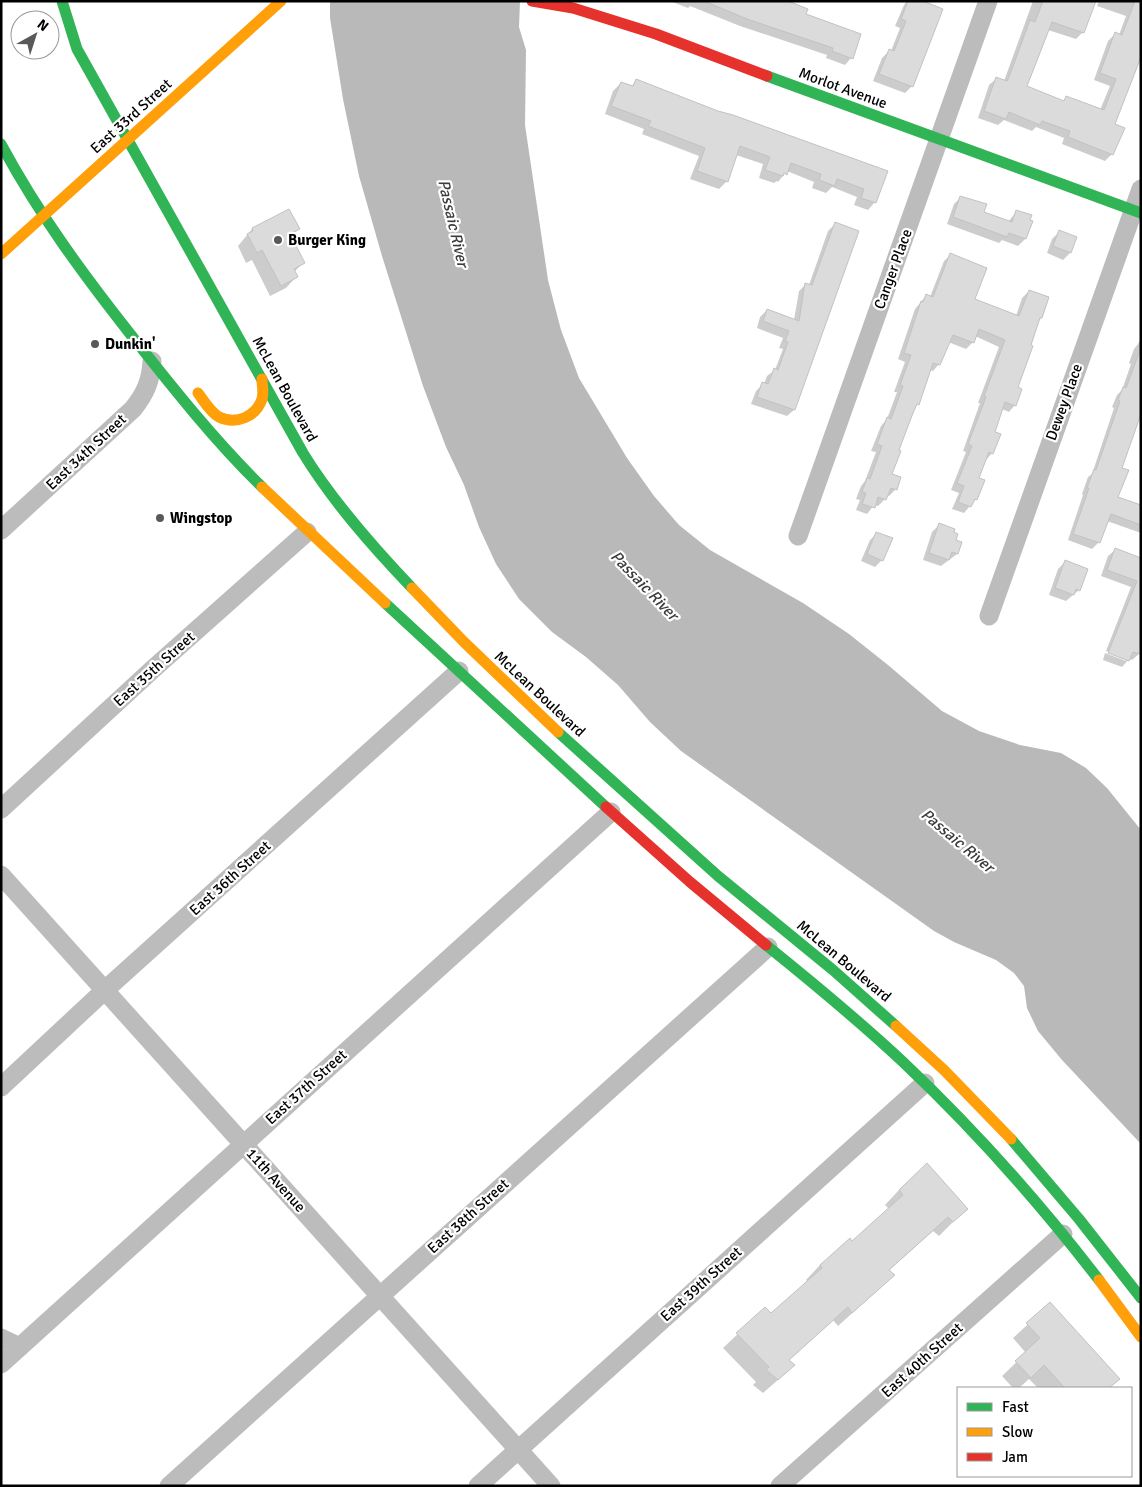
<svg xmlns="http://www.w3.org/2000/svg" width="1142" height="1487" viewBox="0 0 1142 1487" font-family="Signika,sans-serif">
	<rect width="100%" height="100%" fill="#fff"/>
	<path fill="#b9b9b9" d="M 330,1 L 520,1 L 519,27 L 526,50 L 525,125 L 548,280 L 561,330 L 579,378 L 627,458 L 654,496 L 679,525 L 710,550 L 803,603 L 849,634 L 888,665 L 942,711 L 979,731 L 1020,745 L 1061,753 L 1086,768 L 1107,788 L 1141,830 L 1141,1144 L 1062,1060 L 1038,1031 L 1027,1008 L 1024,986 L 1014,973 L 996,960 L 954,942 L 934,931 L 681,751 L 650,722 L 618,685 L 586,657 L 552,632 L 519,599 L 496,564 L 479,527 L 464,485 L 446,447 L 423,386 L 382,256 L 359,176 L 343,99 L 330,18 Z"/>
	<path fill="#0003" d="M 670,1 L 790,1 L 789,3 L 805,15 L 851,58 L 845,65 L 826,58 L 827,55 L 740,26 L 690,6 L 688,8 Z
		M 907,1 L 920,1 L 912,86 L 905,93 L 873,81 L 882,58 L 889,51 L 891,51 L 900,28 L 895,26 L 904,5 Z
		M 1033,1 L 1094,1 L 1083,32 L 1076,39 L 1048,30 L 1025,87 L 1062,102 L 1066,98 L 1100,110 L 1110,86 L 1094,80 L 1108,41 L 1115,34 L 1119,35 L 1126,16 L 1097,6 L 1099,1 L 1141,1 L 1113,125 L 1112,154 L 1105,161 L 1062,144 L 1064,138 L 1036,127 L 1032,131 L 1004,120 L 998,125 L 978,118 L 989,85 L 996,79 L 1004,81 Z
		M 636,81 L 718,112 L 886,172 L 875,202 L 868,210 L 854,205 L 857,197 L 832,187 L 826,193 L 812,188 L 814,182 L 787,171 L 778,182 L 777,181 L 774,183 L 759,178 L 763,164 L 736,155 L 727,181 L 719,189 L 690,179 L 699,156 L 642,134 L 644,129 L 605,114 L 613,91 L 621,83 L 631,87 Z
		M 961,197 L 985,205 L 982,213 L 1008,222 L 1017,211 L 1031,222 L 1025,239 L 1018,246 L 1002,240 L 999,243 L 947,224 L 954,204 Z
		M 289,210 L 298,229 L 290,237 L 303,263 L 294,272 L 296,277 L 286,288 L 270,296 L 252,260 L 246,263 L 238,246 L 252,229 Z
		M 835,224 L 794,410 L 787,416 L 751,404 L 756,391 L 763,384 L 764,384 L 767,376 L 775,370 L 783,349 L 779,348 L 783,338 L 757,328 L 760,317 L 767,310 L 794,320 L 799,291 L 806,284 L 809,285 L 828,231 Z
		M 1059,232 L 1075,238 L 1070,253 L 1063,260 L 1047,253 L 1052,239 Z
		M 951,255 L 973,299 L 1016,316 L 1022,298 L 1029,291 L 1041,318 L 1037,321 L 1017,388 L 1015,405 L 1009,412 L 1002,409 L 993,433 L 992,453 L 986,460 L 977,479 L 976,499 L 964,513 L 952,509 L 959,493 L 951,490 L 966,452 L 963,451 L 980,403 L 978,403 L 999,347 L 975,336 L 973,342 L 966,349 L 948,342 L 939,364 L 933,371 L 930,370 L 918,404 L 913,409 L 897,451 L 891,475 L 896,489 L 889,496 L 887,495 L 885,499 L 878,506 L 874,505 L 867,514 L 856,510 L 860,500 L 856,499 L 861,486 L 865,481 L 876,452 L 871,451 L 881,426 L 887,419 L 897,392 L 894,392 L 905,362 L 898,359 L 915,309 L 926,296 L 930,297 L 944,261 Z
		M 1141,338 L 1141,418 L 1137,422 L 1121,468 L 1116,498 L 1141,507 L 1141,533 L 1107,521 L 1099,542 L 1092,549 L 1068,540 L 1083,495 L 1082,494 L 1088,477 L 1092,474 L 1114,408 L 1112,407 L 1117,395 L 1122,390 L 1131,364 L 1129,363 L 1134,349 L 1138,344 Z
		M 939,525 L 955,541 L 960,543 L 957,554 L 941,566 L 923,560 L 932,532 Z
		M 877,533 L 882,560 L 875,567 L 861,561 L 870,540 Z
		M 1115,550 L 1141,559 L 1141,649 L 1139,654 L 1132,660 L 1129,659 L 1122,667 L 1103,660 L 1105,653 L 1126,661 L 1126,658 L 1106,651 L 1131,587 L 1101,576 L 1108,556 Z
		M 1065,562 L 1079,590 L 1066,601 L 1049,595 L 1058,569 Z
		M 899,1190 L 966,1209 L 939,1236 L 933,1231 L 888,1271 L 879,1289 L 838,1326 L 833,1320 L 788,1361 L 779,1379 L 763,1393 L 753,1385 L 756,1382 L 723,1348 L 765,1308 L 771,1315 L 808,1282 L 806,1280 L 820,1265 L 852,1243 L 889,1209 L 885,1205 Z
		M 1050,1304 L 1118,1379 L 1109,1388 L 1038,1388 L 1029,1379 L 1019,1388 L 1013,1388 L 1002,1376 L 1026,1353 L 1013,1338 Z"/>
	<path fill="#dbdbdb" stroke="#c2c2c2" d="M 704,1 L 788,1 L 808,9 L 806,14 L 861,34 L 853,59 L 832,51 L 833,48 L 747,19 Z
		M 908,1 L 923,1 L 943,9 L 913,87 L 879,74 L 889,49 L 894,51 L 906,21 L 901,19 Z
		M 1043,1 L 1096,1 L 1084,33 L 1052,22 L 1027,86 L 1064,101 L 1066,96 L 1104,110 L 1116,79 L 1100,73 L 1115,32 L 1122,35 L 1135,1 L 1141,1 L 1141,57 L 1115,124 L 1125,128 L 1113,155 L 1068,137 L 1070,131 L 1042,121 L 1040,125 L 1009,112 L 1006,119 L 984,111 L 996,77 L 1007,81 L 1009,77 L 1030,20 L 1035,22 Z
		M 636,79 L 718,111 L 733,115 L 888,171 L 876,203 L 861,198 L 864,189 L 837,179 L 835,186 L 819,180 L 821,174 L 791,163 L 787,175 L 784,173 L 783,176 L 765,170 L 770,157 L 740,146 L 728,182 L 697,171 L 705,148 L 648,126 L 651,121 L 611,106 L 621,82 L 633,86 Z
		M 960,196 L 987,204 L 984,212 L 1012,222 L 1016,210 L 1032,215 L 1030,220 L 1033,221 L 1026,239 L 1009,233 L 1007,237 L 953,217 Z
		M 289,209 L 300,229 L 290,234 L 305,263 L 294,269 L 298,277 L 281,286 L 262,250 L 257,253 L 247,234 L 253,231 L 252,228 Z
		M 835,222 L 859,231 L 795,410 L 757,397 L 762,382 L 768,384 L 774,368 L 778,370 L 788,342 L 785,341 L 789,331 L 763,321 L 767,309 L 799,321 L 805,283 L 812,285 Z
		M 1059,230 L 1077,237 L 1071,253 L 1053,246 Z
		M 950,253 L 987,268 L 975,299 L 1019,316 L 1029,290 L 1049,297 L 1042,318 L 1040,318 L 1031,345 L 1033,346 L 1018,387 L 1022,389 L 1016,406 L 1005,402 L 995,432 L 1001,434 L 993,454 L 989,452 L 979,478 L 985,480 L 977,500 L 975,499 L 971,507 L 958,502 L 964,486 L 957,483 L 972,446 L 968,444 L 986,397 L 984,396 L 1005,340 L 979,329 L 974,343 L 953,335 L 940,365 L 933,363 L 919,405 L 917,404 L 913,413 L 899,450 L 901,451 L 892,474 L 901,477 L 897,490 L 891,488 L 886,500 L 878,497 L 875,508 L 862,504 L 866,493 L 862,492 L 867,478 L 870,479 L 882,446 L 877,444 L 887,417 L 891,419 L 903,386 L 900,385 L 911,355 L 904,353 L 921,301 L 923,302 L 926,294 L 933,297 Z
		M 1139,353 L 1141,353 L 1141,414 L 1122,468 L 1129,470 L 1118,497 L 1141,505 L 1141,525 L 1111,514 L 1100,543 L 1073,534 L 1089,488 L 1087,488 L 1094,469 L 1096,470 L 1120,401 L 1118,400 L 1123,387 L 1126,388 Z
		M 939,523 L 955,529 L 954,532 L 958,534 L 956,540 L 962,542 L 958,554 L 952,552 L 949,560 L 929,553 Z
		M 876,532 L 893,538 L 883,561 L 867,554 Z
		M 1115,548 L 1141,558 L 1141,654 L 1133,652 L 1129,661 L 1108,653 L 1137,581 L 1107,570 Z
		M 1065,560 L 1088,569 L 1080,591 L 1076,589 L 1074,595 L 1055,588 Z
		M 927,1163 L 968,1209 L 953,1222 L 948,1217 L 889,1270 L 895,1275 L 852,1313 L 848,1307 L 789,1360 L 795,1365 L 778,1380 L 766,1370 L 769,1367 L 736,1333 L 765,1307 L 771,1313 L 822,1268 L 820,1265 L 850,1238 L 852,1241 L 903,1195 L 899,1190 Z
		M 1050,1302 L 1120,1379 L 1109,1388 L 1065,1388 L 1044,1365 L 1031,1378 L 1015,1361 L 1040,1338 L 1026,1323 Z"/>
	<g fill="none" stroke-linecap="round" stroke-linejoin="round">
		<path stroke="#bcbcbc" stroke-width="19" d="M 1,530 L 133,409 C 145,394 151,381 152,361
			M 798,536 L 988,1
			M 989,616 L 1141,189
			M 1,809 L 153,669 L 307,532
			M 1,875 L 551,1486
			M 1,1087 L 105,990 L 459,671
			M 1,1338 L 20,1347
			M 1,1364 L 611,812
			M 169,1486 L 768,947
			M 478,1486 L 925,1083
			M 780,1486 L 1063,1234"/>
		<path stroke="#30b455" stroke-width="11" d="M 62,1 L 77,49 L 303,453 C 333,502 373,547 412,588
			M 767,76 L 1141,213
			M 1,144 C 38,213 83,274 131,335 C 173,388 214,440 262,487
			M 385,603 L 606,807
			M 558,732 L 718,876 L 833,970 L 896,1026
			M 766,945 C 812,982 858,1020 902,1061 C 973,1128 1039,1202 1099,1280
			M 1011,1139 L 1079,1219 L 1141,1298"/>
		<path stroke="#ff9f0a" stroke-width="11" d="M 1,254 L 281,1
			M 198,393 C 204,401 210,412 219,417 C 236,425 256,417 262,399 C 264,392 262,386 262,379
			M 262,487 L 385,603
			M 412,588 L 464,642 L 558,732
			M 896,1026 L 944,1070 L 1011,1139
			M 1099,1280 L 1141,1337"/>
		<path stroke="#e5322d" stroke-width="11" d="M 532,1 L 573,8 L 656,34 L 767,76
			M 606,807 L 690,882 L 766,945"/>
	</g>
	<g fill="#595959" stroke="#fff" stroke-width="2">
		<circle cx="278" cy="240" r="5"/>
		<circle cx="95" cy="344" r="5"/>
		<circle cx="160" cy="518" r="5"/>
	</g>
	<g text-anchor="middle" stroke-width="4.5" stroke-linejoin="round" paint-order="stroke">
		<g font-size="15" fill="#000" stroke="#fff">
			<text transform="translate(843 88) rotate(20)" y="5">Morlot Avenue</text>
			<text transform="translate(131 116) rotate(-42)" y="5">East 33rd Street</text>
			<text transform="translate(893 269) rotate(-70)" y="5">Canger Place</text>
			<text transform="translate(285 389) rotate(61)" y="5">McLean Boulevard</text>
			<text transform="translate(1064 402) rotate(-70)" y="5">Dewey Place</text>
			<text transform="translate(86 452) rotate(-43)" y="5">East 34th Street</text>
			<text transform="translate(154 669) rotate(-42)" y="5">East 35th Street</text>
			<text transform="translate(540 694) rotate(43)" y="5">McLean Boulevard</text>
			<text transform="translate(230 878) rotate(-42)" y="5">East 36th Street</text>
			<text transform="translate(844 961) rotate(40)" y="5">McLean Boulevard</text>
			<text transform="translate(306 1087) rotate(-42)" y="5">East 37th Street</text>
			<text transform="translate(276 1180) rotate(48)" y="5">11th Avenue</text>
			<text transform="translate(468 1216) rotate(-42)" y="5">East 38th Street</text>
			<text transform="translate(701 1284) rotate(-42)" y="5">East 39th Street</text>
			<text transform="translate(922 1360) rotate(-42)" y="5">East 40th Street</text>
		</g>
		<g font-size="15" font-weight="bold" fill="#000" stroke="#fff" text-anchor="start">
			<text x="288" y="245">Burger King</text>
			<text x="105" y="349">Dunkin'</text>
			<text x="170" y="523">Wingstop</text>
		</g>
		<g font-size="16" font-style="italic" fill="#3c3c3c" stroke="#fff">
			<text transform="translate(454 223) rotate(77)" y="6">Passaic River</text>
			<text transform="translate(645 585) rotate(46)" y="6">Passaic River</text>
			<text transform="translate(958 840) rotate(40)" y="6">Passaic River</text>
		</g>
	</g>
	<rect width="1142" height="1487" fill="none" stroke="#000000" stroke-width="5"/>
	<rect x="957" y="1387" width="175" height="90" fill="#ffffff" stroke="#999999"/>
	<rect x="967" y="1403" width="25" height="8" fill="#30b455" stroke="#999999"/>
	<text x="1002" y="1412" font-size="15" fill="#000000">Fast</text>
	<rect x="967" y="1428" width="25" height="8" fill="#ff9f0a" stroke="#999999"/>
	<text x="1002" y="1437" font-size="15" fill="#000000">Slow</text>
	<rect x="967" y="1453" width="25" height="8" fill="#e5322d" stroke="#999999"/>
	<text x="1002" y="1462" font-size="15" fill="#000000">Jam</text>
	<g transform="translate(35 35) rotate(39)"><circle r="24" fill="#ffffff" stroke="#999999"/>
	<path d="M0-4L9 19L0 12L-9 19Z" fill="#595959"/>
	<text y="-8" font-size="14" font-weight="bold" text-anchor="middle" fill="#000000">N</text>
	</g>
</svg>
